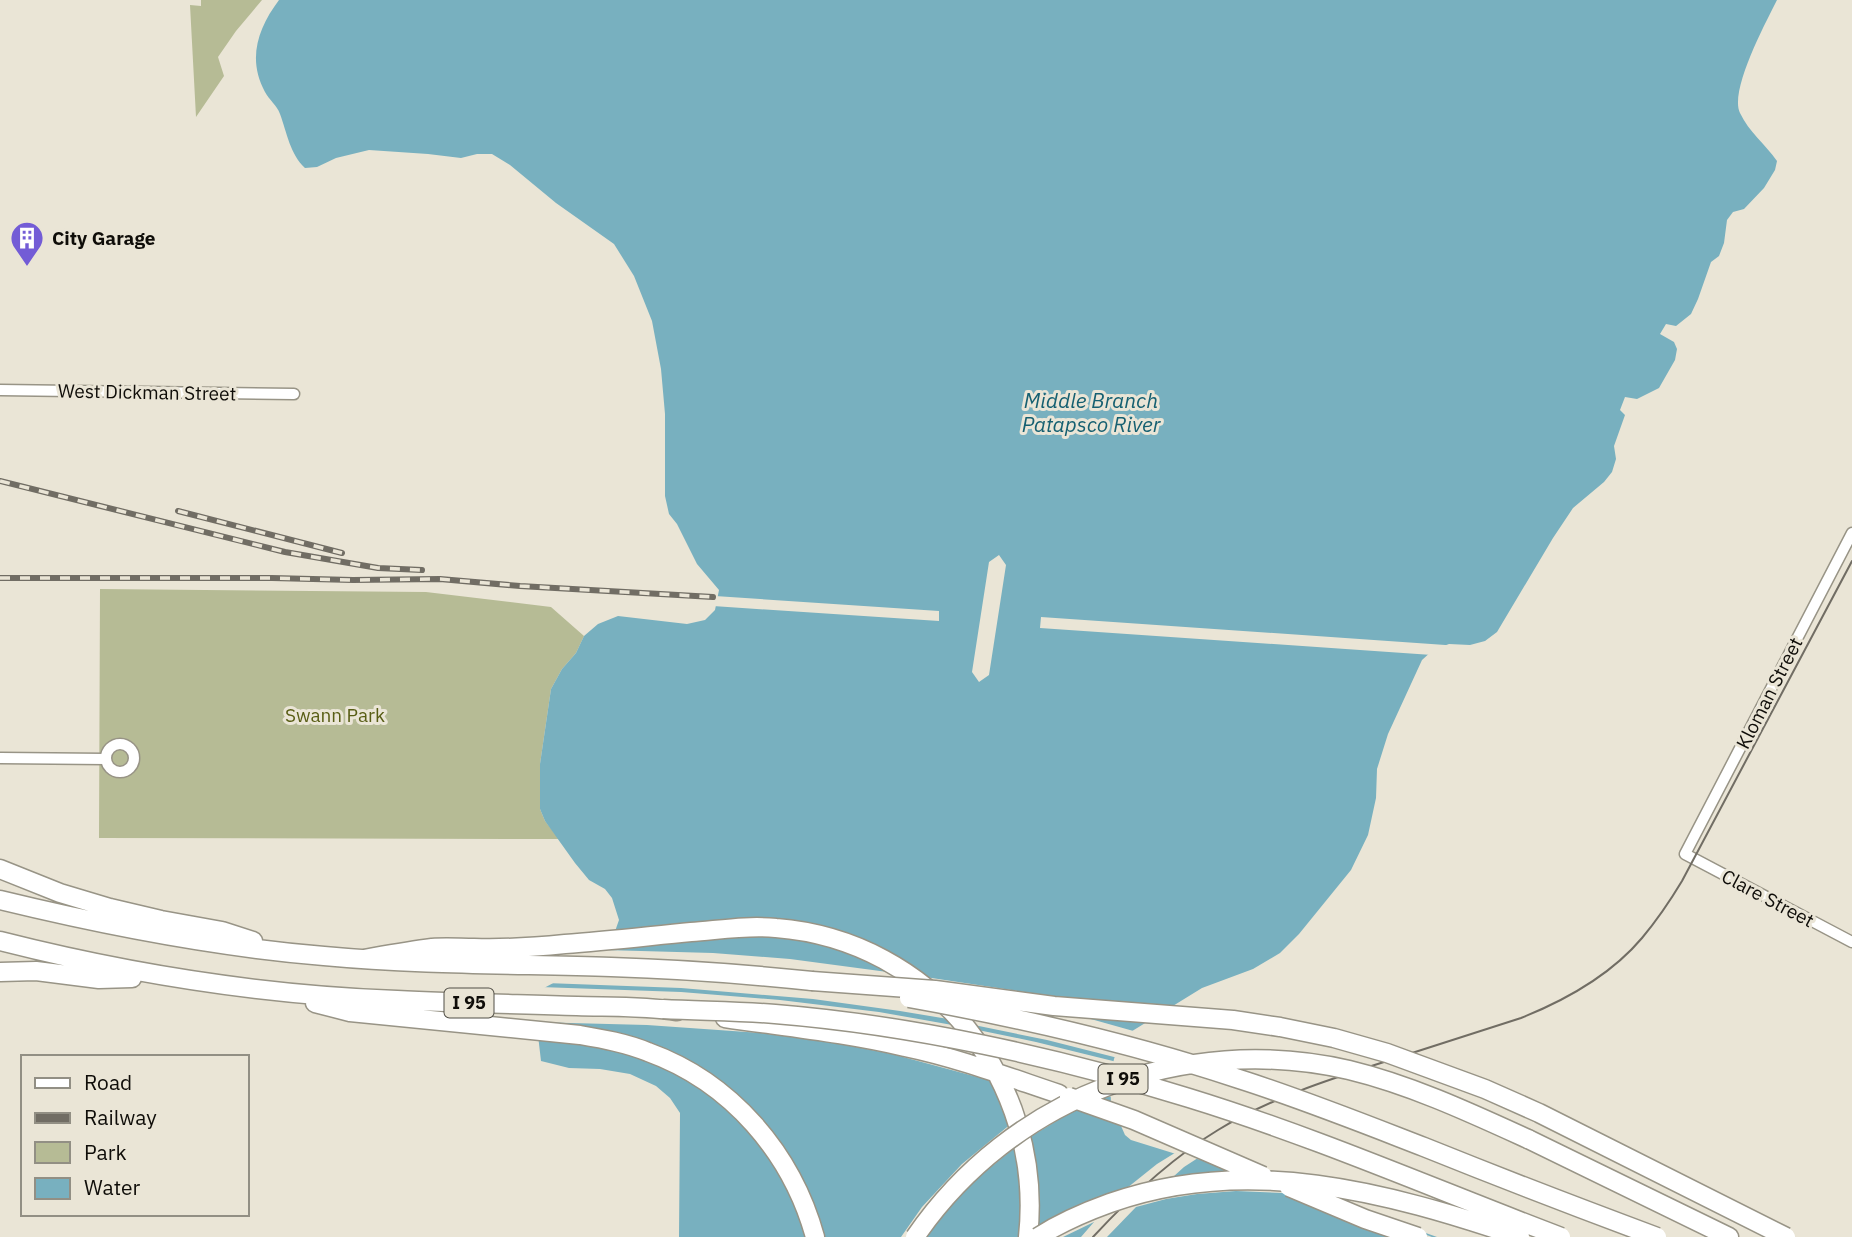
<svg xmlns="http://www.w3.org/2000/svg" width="1852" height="1237" viewBox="0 0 1852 1237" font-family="'IBM Plex Sans',sans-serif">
	<rect width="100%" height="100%" fill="#eae5d6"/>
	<path fill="#b6bb95" d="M 201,0 L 262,0 L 236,31 L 218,57 L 224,76 L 196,117 L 190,5 L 201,6 Z
		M 100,589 L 426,592 L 551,607 L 584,636 L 576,653 L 562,669 L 551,689 L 540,764 L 540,809 L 545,821 L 559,839 L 99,838 Z"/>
	<path fill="#78b0bf" d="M 279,0 L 1777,0 C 1766,22 1729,91 1740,113 C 1749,132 1765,144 1777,161 L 1775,170 L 1764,188 L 1744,209 L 1733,212 L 1727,220 L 1724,243 L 1719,256 L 1711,262 L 1698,299 L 1691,314 L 1676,326 L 1666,324 L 1660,334 L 1674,342 L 1677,349 L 1675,360 L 1659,388 L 1637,399 L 1625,397 L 1620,410 L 1625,415 L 1614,446 L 1616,459 L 1612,472 L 1604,482 L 1573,508 L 1553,538 L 1497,632 L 1485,641 L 1470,645 L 1449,644 L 1433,650 L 1422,660 L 1388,734 L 1377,769 L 1376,798 L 1368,835 L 1351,870 L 1299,934 L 1280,953 L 1253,969 L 1202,988 L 1129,1033 L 1119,1045 L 1114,1059 L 1110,1078 L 1111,1103 L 1125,1135 L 1131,1140 L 1176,1154 L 1227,1166 L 1348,1205 L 1437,1237 L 679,1237 L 680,1113 L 670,1098 L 656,1086 L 630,1074 L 600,1069 L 569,1068 L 541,1061 L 536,1018 L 544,988 L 607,954 L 619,920 L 612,898 L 605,889 L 589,880 L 575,863 L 545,821 L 540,809 L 540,764 L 551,689 L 562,669 L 576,653 L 584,636 L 598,624 L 618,616 L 687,624 L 705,620 L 715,610 L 719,590 L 697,564 L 677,524 L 669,514 L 665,496 L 665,414 L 661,369 L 652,321 L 634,276 L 614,244 L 556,203 L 510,165 L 492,154 L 477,154 L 461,158 L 428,154 L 369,150 L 336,158 L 317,167 L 305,168 C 290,154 287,133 280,114 C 277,105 269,100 265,92 C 247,59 258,28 279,0 Z"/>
	<path fill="#eae5d6" d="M 999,555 L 1006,565 L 989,675 L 979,682 L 972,672 L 989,562 Z
		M 715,596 L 939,611 L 939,621 L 713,606 Z
		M 1041,617 L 1474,647 L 1449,648 L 1432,655 L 1040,628 Z
		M 764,920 L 925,977 L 1071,999 L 1073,1014 L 1137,1032 L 1131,1036 L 1122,1047 L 1118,1058 L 1047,1040 L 974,1025 L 978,1030 L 1036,1042 L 1117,1062 L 1113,1078 L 1113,1097 L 1107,1096 L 1078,1108 L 1030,1137 L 1038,1192 L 1036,1228 L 1091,1201 L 1127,1188 L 1157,1164 L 1178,1151 L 1201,1156 L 1184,1167 L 1173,1177 L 1232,1171 L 1285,1176 L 1357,1204 L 1330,1199 L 1432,1237 L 1393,1237 L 1284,1193 L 1236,1191 L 1197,1194 L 1166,1199 L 1136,1207 L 1107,1237 L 1081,1237 L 1094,1222 L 1063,1237 L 1023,1237 L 1018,1145 L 975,1180 L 957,1198 L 926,1237 L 901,1237 L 922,1207 L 962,1164 L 1012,1123 L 996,1082 L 892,1054 L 830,1042 L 761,1033 L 647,1025 L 532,1022 L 532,1017 L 540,987 L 681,992 L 780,1000 L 879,1012 L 958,1026 L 954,1020 L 900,1011 L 813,999 L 681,988 L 546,983 L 604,952 L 605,950 L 713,953 L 790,959 L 895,973 Z"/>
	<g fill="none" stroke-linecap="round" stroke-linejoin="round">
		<defs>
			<path id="minor" d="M 0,390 L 294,394
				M 1852,533 L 1685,854 L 1852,942
				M106 758a14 14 0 1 1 28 0a14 14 0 1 1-28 0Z
				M 0,758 L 106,759"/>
			<path id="motorway" d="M 0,869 L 60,893 L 110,908 L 161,920 L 222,931 L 253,941
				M 0,900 C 107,926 214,947 324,956 C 420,965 516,964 611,967 C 678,969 745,974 812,981
				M 0,941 C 130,974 262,995 397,1000 C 457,1003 517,1004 577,1006 C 610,1007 644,1006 677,1011
				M 364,959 C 387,955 409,951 432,948 C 446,947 461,948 474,948 C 504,949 535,947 565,944 C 607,941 649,936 691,932 C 719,930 747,925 776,928 C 933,940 1045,1082 1028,1237
				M 0,972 L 36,971 L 99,979 L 132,978
				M 315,1003 L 350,1012 L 580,1035 C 603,1039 626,1043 648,1052 C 731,1082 792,1153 815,1237
				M 725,1018 C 786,1027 846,1033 905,1047 C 958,1058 1008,1077 1059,1094
				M 1528,1139 L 1729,1237"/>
		</defs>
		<use href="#minor" stroke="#989486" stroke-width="13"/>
		<use href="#motorway" stroke="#989486" stroke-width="21"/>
		<use href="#minor" stroke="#fff" stroke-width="10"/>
		<use href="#motorway" stroke="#fff" stroke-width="18"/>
		<path stroke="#716d64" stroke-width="2" d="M 1093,1237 C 1130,1197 1170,1159 1218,1130 C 1269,1099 1327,1080 1384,1062 C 1430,1047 1475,1033 1521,1018 C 1566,1000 1610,976 1642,938 C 1657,920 1670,901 1682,881 L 1852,561"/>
		<defs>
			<path id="rail" d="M 0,481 L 285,552 L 378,568 L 422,570
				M 178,511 L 342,553
				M 0,578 L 272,578 L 353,580 L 440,579 L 520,586 L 713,597"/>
		</defs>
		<use href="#rail" stroke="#716d64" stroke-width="6"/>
		<use href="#rail" stroke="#eae5d6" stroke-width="3.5" stroke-dasharray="10" stroke-linecap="butt"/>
		<defs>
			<path id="motorway-bridge" d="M 812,981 L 935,990 L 1054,1006 L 1233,1020 L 1280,1027 L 1334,1038 L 1387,1053 L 1485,1089 L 1539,1113 L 1786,1237
				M 909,998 C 1021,1018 1131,1043 1239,1079 C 1302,1099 1362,1123 1424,1147 C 1501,1178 1579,1208 1657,1237
				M 663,1009 C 700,1011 738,1011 775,1014 C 911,1025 1058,1057 1189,1098 C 1316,1137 1437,1190 1561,1237
				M 1069,1097 L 1134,1120 L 1263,1176
				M 1289,1187 L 1365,1219 L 1418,1237
				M 915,1237 C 1011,1097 1184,1032 1349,1070 C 1411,1085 1471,1113 1528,1139
				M 1038,1237 C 1060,1223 1085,1212 1110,1203 C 1247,1154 1387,1192 1520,1237"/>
		</defs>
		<use href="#motorway-bridge" stroke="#989486" stroke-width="21" stroke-linecap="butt"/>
		<use href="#motorway-bridge" stroke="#fff" stroke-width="18"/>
	</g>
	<defs>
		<symbol id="building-pin" viewBox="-11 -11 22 30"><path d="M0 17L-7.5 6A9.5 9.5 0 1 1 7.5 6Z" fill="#735cd6" stroke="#eae5d6"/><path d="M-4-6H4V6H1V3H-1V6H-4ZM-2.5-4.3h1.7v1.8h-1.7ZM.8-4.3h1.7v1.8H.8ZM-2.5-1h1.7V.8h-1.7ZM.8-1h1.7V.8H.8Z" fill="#fff"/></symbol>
	</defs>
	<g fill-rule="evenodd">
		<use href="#building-pin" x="8" y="219" width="38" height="52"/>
	</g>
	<g text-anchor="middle" stroke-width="6" stroke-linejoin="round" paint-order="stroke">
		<g fill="#eae5d6" stroke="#514e46" stroke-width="2">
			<rect x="444.5" y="988.5" width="49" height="29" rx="5"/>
			<rect x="1098.5" y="1064.5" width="49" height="29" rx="5"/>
		</g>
		<g font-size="18" font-weight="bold" fill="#0f0d09">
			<text x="469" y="1009">I 95</text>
			<text x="1123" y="1085">I 95</text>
		</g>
		<g font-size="19" font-weight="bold" fill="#0f0d09" stroke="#eae5d6" text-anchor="start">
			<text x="52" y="245">City Garage</text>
		</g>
		<g font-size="19" fill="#0f0d09" stroke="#eae5d6">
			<text transform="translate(147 392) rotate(1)" y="7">West Dickman Street</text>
			<text transform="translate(1769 693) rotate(-63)" y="7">Kloman Street</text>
			<text transform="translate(1768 898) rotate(28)" y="7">Clare Street</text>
		</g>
		<g font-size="19" fill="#585d14" stroke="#eae5d6">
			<text x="335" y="722">Swann Park</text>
		</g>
		<g font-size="21" font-style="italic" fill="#166071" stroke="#eae5d6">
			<text x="1091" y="408">Middle Branch<tspan x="1091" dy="24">Patapsco River</tspan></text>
		</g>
	</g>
	<rect x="21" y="1055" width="228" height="161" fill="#eae5d6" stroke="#928f84" stroke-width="2"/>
	<rect x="35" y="1078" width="35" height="10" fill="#ffffff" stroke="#928f84" stroke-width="2"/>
	<text x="84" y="1090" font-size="21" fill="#0f0d09">Road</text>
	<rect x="35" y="1113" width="35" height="10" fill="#716d64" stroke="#928f84" stroke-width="2"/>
	<text x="84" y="1125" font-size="21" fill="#0f0d09">Railway</text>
	<rect x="35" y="1142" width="35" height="21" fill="#b6bb95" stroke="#928f84" stroke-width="2"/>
	<text x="84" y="1160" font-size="21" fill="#0f0d09">Park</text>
	<rect x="35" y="1178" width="35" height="21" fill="#78b0bf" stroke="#928f84" stroke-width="2"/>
	<text x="84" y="1195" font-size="21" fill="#0f0d09">Water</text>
</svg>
